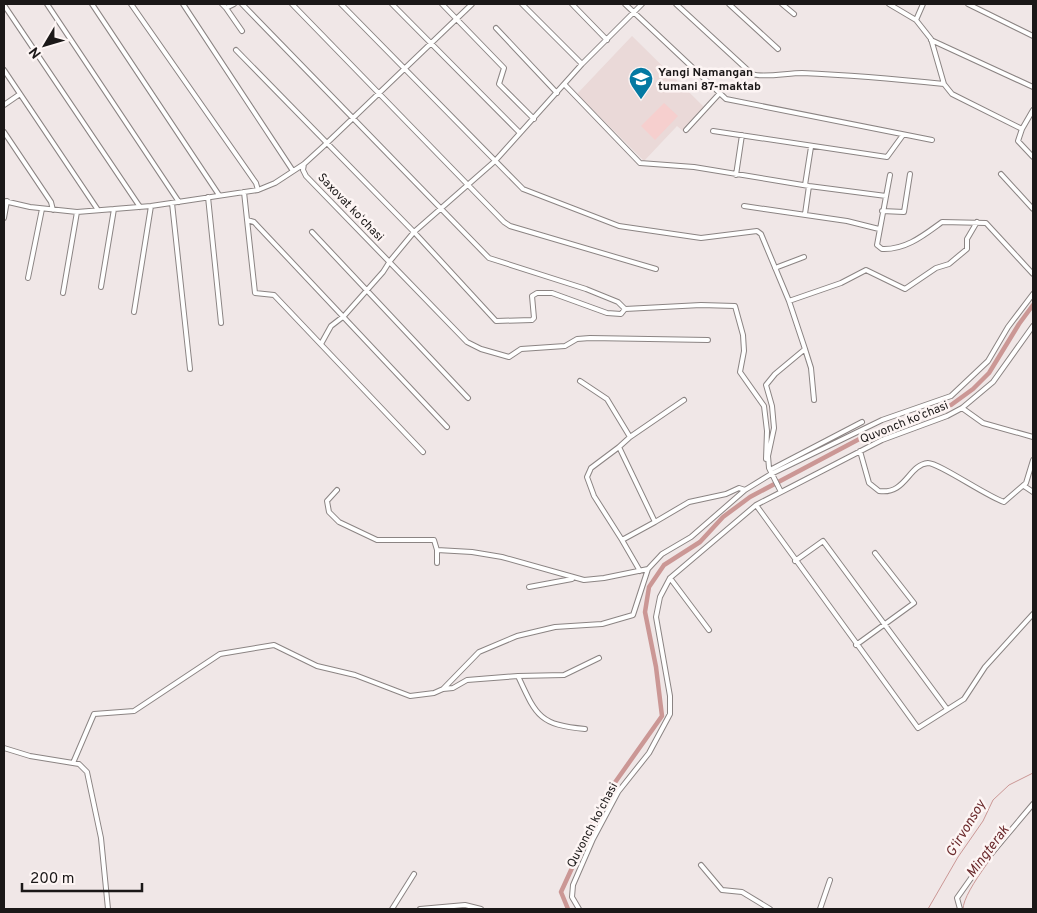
<svg xmlns="http://www.w3.org/2000/svg" width="1037" height="913" viewBox="0 0 1037 913" font-family="Overpass,sans-serif">
	<rect width="100%" height="100%" fill="#f0e7e7"/>
	<path fill="#ead9d8" d="M 632,36 L 704,107 L 683,131 L 677,126 L 644,161 L 577,94 Z"/>
	<path fill="#f6cfce" d="M 664,103 L 678,116 L 655,140 L 641,126 Z"/>
	<g fill="none" stroke-linecap="round" stroke-linejoin="round">
		<path stroke="#cb9795" stroke-width="1" d="M 928,909 L 958,857 L 983,821 L 993,800 L 1009,785 L 1033,773
			M 963,909 C 963,890 1007,838 1021,821"/>
		<path stroke="#cb9795" stroke-width="4.5" d="M 568,909 L 561,892 L 604,798 L 662,716 L 656,667 L 645,612 L 649,587 L 664,565 L 700,542 L 723,517 L 750,497 L 865,436 L 951,405 L 973,389 L 989,373 L 1019,324 L 1033,305"/>
		<defs>
			<path id="minor" d="M 47,4 L 179,202
				M 92,4 L 219,195
				M 131,4 L 256,183 L 258,190
				M 183,4 L 293,171
				M 222,4 L 226,8 L 234,4
				M 242,4 L 489,258 L 586,289 L 618,302 L 625,309 L 701,305 L 735,306 L 743,335 L 744,351 L 740,372 L 764,406 L 767,431 L 766,459
				M 292,4 L 504,222 L 510,226 L 656,269
				M 341,4 L 523,189 L 619,226 L 701,238 L 757,231 L 761,234 L 789,301 L 805,349 L 775,374 L 766,385 L 772,406 L 774,428 L 768,456 L 769,468 L 781,492
				M 392,4 L 520,133
				M 442,4 L 504,68 L 499,84 L 534,119
				M 522,4 L 582,64
				M 572,4 L 607,40
				M 625,4 L 726,99 L 932,140
				M 676,4 L 752,74 C 762,78 788,73 802,73 C 849,75 896,79 944,84
				M 729,4 L 778,49
				M 782,4 L 794,14
				M 889,4 L 916,20
				M 923,4 L 916,20 L 931,39 L 944,84 L 952,94 L 1022,129 L 1018,141 L 1033,157
				M 968,4 L 1033,36
				M 4,5 L 140,207
				M 226,8 L 242,31
				M 496,28 L 557,93
				M 931,40 L 1033,87
				M 236,50 L 414,232 L 496,321 L 532,320 L 534,318 L 532,296 L 537,293 L 552,293 L 607,313 L 621,314 L 625,309
				M 4,70 L 98,210
				M 565,85 L 640,163 L 694,167 L 809,186 L 886,196
				M 4,105 L 20,94
				M 1022,129 L 1033,110
				M 686,130 L 719,94
				M 713,131 L 887,157 L 903,135
				M 4,132 L 51,202 L 53,210
				M 304,164 L 303,170 L 306,176 L 467,342 L 481,349 L 509,357 L 521,349 L 565,346 L 577,339 L 590,338 L 708,340
				M 1001,174 L 1033,209
				M 736,175 L 742,135
				M 890,175 L 877,245 L 882,249 C 906,250 924,235 942,222 L 986,223 L 1033,274
				M 805,185 L 811,147
				M 244,192 L 255,293 L 274,295 L 423,452
				M 208,197 L 221,323
				M 4,201 L 30,207 L 77,212 L 151,206 L 258,190 L 275,183 L 304,164 L 327,143 L 472,4
				M 172,203 L 190,369
				M 744,206 L 847,221 L 879,229
				M 882,211 L 904,212 L 910,174
				M 805,214 L 809,186
				M 4,218 L 7,201
				M 247,220 L 254,222 L 447,427
				M 312,232 L 468,398
				M 775,268 L 804,257
				M 28,278 L 42,209
				M 101,287 L 114,209
				M 63,293 L 77,212
				M 789,301 L 841,283 L 866,270 L 905,289 L 936,268 L 949,264 L 967,249 L 967,239 L 977,222
				M 134,312 L 151,206
				M 321,344 L 331,326 L 344,316 L 383,272 L 390,261 L 414,232 L 495,161 L 582,64 L 642,4
				M 805,349 L 811,368 L 814,400
				M 580,381 L 607,399 L 630,437 L 619,447 L 655,522 L 622,540 L 640,571
				M 962,408 L 983,423 L 1033,437
				M 630,437 L 684,400
				M 619,447 L 591,468 L 587,477 L 594,496 L 622,540
				M 860,451 L 869,483 L 879,491 C 906,495 908,465 928,463 C 939,463 986,496 1004,502 L 1026,483 L 1033,460
				M 770,470 L 862,422
				M 1024,486 L 1033,492
				M 337,490 L 327,501 L 329,512 L 339,522 L 377,540 L 434,540 L 437,550 L 472,552 L 502,557 L 584,580 L 604,578 L 648,569 L 662,554 L 691,537 L 745,490 L 771,474 L 882,420 L 951,396 L 988,361 L 1008,327 L 1033,294
				M 756,505 L 918,728 L 964,699 L 985,667 L 1033,614
				M 655,522 L 689,502 L 726,494 L 739,488 L 745,490
				M 795,561 L 823,541 L 947,709
				M 437,563 L 437,550
				M 670,578 L 709,630
				M 529,587 L 572,579
				M 856,645 L 914,603 L 875,553
				M 518,676 C 536,715 539,725 585,729
				M 443,689 L 453,688 L 467,680 L 518,676 L 564,675 L 599,658
				M 4,748 L 30,756 L 79,764 L 87,772 L 101,838 L 108,909
				M 73,763 L 94,714 L 134,711 L 220,654 L 274,645 L 317,666 L 355,675 L 410,696 L 434,693 L 443,689 L 479,652 L 517,636 L 555,627 L 602,624 L 633,615 L 648,569
				M 701,865 L 722,890 L 742,892 L 770,909
				M 392,909 L 414,874
				M 420,909 L 465,905 L 481,909
				M 579,909 L 572,897 L 573,885 L 593,839 L 618,792 L 649,753 L 670,714 L 670,696 L 656,617 L 660,597 L 670,578 L 756,505 L 882,440 L 947,416 L 962,408 L 993,382 L 1033,326
				M 820,909 L 830,880
				M 960,909 L 957,898 L 974,874 L 1033,804"/>
		</defs>
		<use href="#minor" stroke="#8b8483" stroke-width="6"/>
		<use href="#minor" stroke="#fff" stroke-width="4"/>
	</g>
	<defs>
		<symbol id="school-pin" viewBox="-11 -11 22 30"><path d="M0 17L-7.5 6A9.5 9.5 0 1 1 7.5 6Z" fill="#0479a2" stroke="#fdf5f4"/><path d="M0-5L7-2L0 1L-7-2ZM-4 1L0 2.5L4 1V4Q0 6-4 4Z" fill="#fff"/></symbol>
	</defs>
	<g fill-rule="evenodd">
		<use href="#school-pin" x="627" y="65" width="28" height="38"/>
	</g>
	<g text-anchor="middle" stroke-width="5" stroke-linejoin="round" paint-order="stroke">
		<g font-size="12" font-weight="bold" fill="#1b1818" stroke="#fdf5f4" text-anchor="start">
			<text x="658" y="76">Yangi Namangan<tspan x="658" dy="14">tumani 87-maktab</tspan></text>
		</g>
		<g font-size="12" fill="#1b1818" stroke="#fdf5f4">
			<text transform="translate(351 207) rotate(46)" y="4">Saxovat koʻchasi</text>
			<text transform="translate(904 422) rotate(-22)" y="4">Quvonch koʻchasi</text>
			<text transform="translate(592 825) rotate(-62)" y="4">Quvonch koʻchasi</text>
		</g>
		<g font-size="14" font-style="italic" fill="#6b2a2c" stroke="#fdf5f4">
			<text transform="translate(965 828) rotate(-59)" y="5">G‘irvonsoy</text>
			<text transform="translate(987 851) rotate(-53)" y="5">Mingterak</text>
		</g>
	</g>
	<rect width="1037" height="913" fill="none" stroke="#1b1818" stroke-width="10"/>
	<g transform="translate(45 45) rotate(232)" stroke="#fdf5f4" stroke-width="4" paint-order="stroke">
	<path d="M0-4L9 19L0 12L-9 19Z" fill="#1b1818"/>
	<text y="-8" font-size="14" font-weight="bold" text-anchor="middle" fill="#1b1818">N</text>
	</g>
	<path d="M22 883v8h120v-8" fill="none" stroke="#1b1818" stroke-width="2.5"/>
	<text x="30" y="883" font-size="15" fill="#1b1818" stroke="#fdf5f4" stroke-width="4" paint-order="stroke">200 m</text>
</svg>
